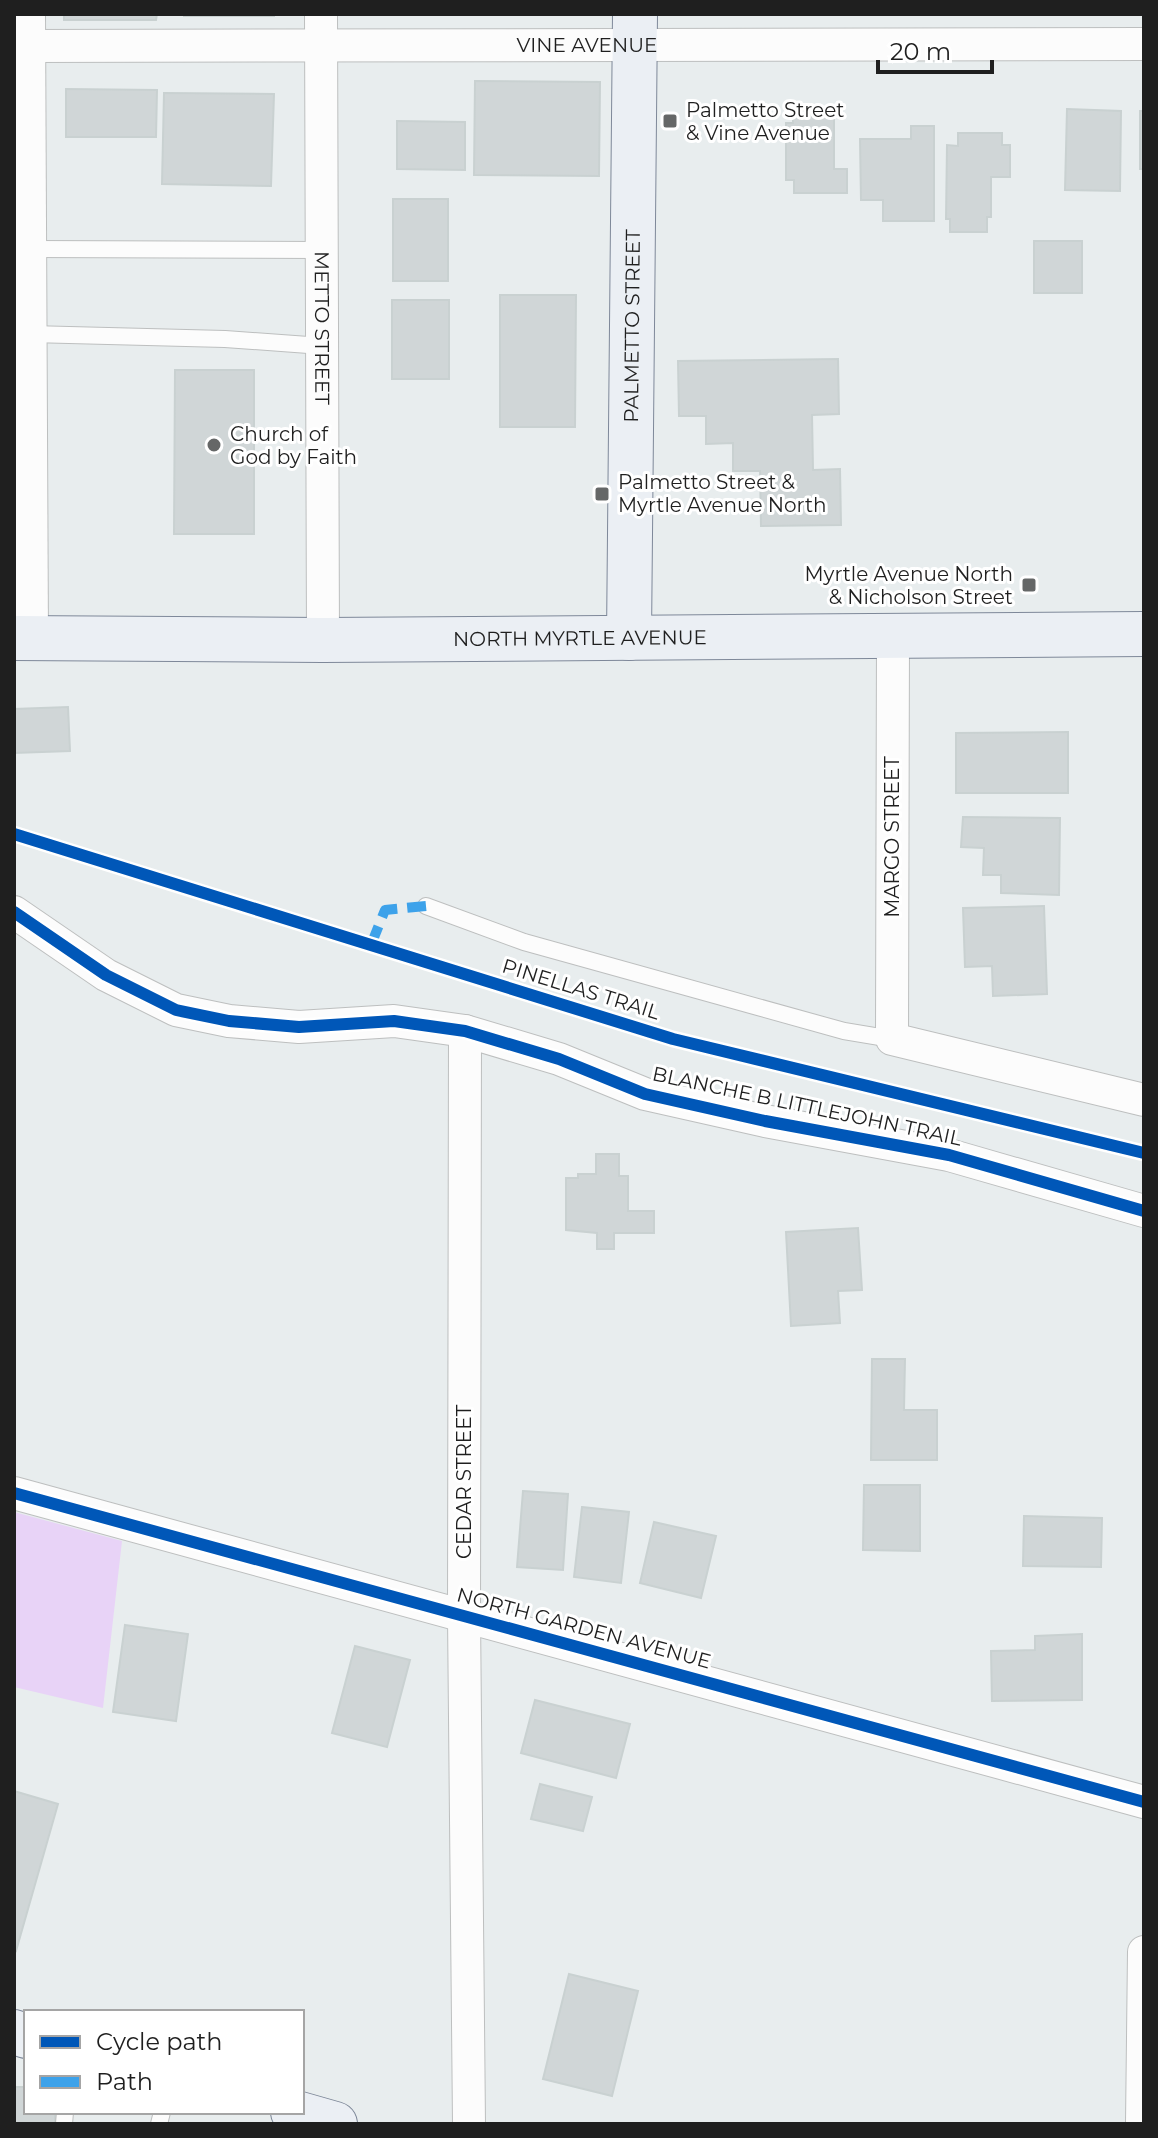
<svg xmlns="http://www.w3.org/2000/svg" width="1158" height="2138" viewBox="0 0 1158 2138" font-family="Montserrat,sans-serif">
	<rect width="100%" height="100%" fill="#e8edee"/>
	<path fill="#e8d3f7" d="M 14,1512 L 122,1541 L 103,1708 L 14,1687 Z"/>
	<path fill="#d0d6d7" stroke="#c9d1d1" stroke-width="2" d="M 64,14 L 157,14 L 156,20 L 64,20 Z
		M 184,14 L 274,14 L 274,16 L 184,16 Z
		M 475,81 L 600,82 L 599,176 L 474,175 Z
		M 66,89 L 157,90 L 156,137 L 66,137 Z
		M 164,93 L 274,94 L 271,186 L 162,184 Z
		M 1067,109 L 1121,111 L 1120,191 L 1065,190 Z
		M 793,111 L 834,111 L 834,169 L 847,169 L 847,193 L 794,193 L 794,180 L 786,180 L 786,123 L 793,123 Z
		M 1140,111 L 1144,111 L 1144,169 L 1140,169 Z
		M 397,121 L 465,122 L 465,170 L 397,169 Z
		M 911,126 L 934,126 L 934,221 L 883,221 L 883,200 L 861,200 L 860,139 L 911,139 Z
		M 958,133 L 1002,133 L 1002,145 L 1010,145 L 1010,177 L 991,177 L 991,217 L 987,217 L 987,232 L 950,232 L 950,219 L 946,219 L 947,145 L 958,146 Z
		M 393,199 L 448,199 L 448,281 L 393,281 Z
		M 1034,241 L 1082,241 L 1082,293 L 1034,293 Z
		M 500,295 L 576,295 L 575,427 L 500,427 Z
		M 392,300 L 449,300 L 449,379 L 392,379 Z
		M 838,359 L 839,414 L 812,415 L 813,470 L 840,469 L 841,525 L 761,526 L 760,471 L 733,471 L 733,443 L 706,444 L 706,416 L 679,416 L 678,361 Z
		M 175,370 L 254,370 L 254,534 L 174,534 Z
		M 68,707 L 70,751 L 14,753 L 14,709 Z
		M 1068,732 L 1068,793 L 956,793 L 956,733 Z
		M 963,817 L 1060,818 L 1059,895 L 1001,893 L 1001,875 L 983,875 L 984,848 L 961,847 Z
		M 1044,906 L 1047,994 L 993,996 L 992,966 L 965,967 L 963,908 Z
		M 596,1154 L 619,1154 L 619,1176 L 628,1176 L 628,1211 L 654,1211 L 654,1233 L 614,1233 L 614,1249 L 597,1249 L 597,1233 L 566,1230 L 566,1178 L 578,1178 L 578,1174 L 596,1174 Z
		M 858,1228 L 862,1290 L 838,1291 L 840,1323 L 791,1326 L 786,1232 Z
		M 872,1359 L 905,1359 L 904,1410 L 937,1410 L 937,1460 L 871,1460 Z
		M 864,1485 L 920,1485 L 920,1551 L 863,1550 Z
		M 523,1491 L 568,1494 L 563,1570 L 517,1567 Z
		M 582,1507 L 629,1512 L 621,1583 L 574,1577 Z
		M 1024,1516 L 1102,1518 L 1101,1567 L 1023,1566 Z
		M 654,1522 L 716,1536 L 701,1598 L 640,1583 Z
		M 125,1625 L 188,1634 L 176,1721 L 113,1712 Z
		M 1082,1634 L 1082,1700 L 992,1701 L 991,1651 L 1035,1650 L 1035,1636 Z
		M 355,1646 L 410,1660 L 387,1747 L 332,1733 Z
		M 535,1700 L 630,1724 L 616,1778 L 521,1753 Z
		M 540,1784 L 592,1797 L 583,1831 L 531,1819 Z
		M 14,1791 L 58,1804 L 16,1951 L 14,1950 Z
		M 569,1974 L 638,1991 L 612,2096 L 543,2079 Z
		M 14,2087 L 26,2087 L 26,2112 L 55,2112 L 55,2124 L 14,2124 Z"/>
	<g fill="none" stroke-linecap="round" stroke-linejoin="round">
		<defs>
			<path id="lane" d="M 30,249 L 322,250
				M 30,334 L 225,339 L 322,346
				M 426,906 L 524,942 L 844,1031 L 892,1039
				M 64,2124 L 65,2112
				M 159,2124 L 162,2112"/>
			<g id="street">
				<path d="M 29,14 L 32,638"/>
				<path id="s1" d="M 321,14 L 323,640"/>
				<path id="s2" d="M 29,46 L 1144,44"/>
				<path d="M 893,636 L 892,1039 L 1144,1100"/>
				<path d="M 14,912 L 106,975 L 176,1010 L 229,1021 L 299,1027 L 394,1021 L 465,1031 L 559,1059 L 645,1094 L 765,1121 L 949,1155 L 1144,1211"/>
				<path d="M 465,1031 L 464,1616 L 469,2124"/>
				<path d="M 14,1493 L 1144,1802"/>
				<path d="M 1142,2124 L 1144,1952"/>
			</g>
			<g id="secondary">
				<path id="s3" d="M 14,638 L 323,640 L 1144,634"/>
				<path id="s4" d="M 629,638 L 635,14"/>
				<path d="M 14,2032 L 26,2036"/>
				<path d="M 293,2112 L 335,2124"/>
			</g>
		</defs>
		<use href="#lane" stroke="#bdbfbf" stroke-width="18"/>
		<use href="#street" stroke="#bdbfbf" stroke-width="34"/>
		<use href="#secondary" stroke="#7e8899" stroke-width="46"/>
		<use href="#lane" stroke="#fcfcfc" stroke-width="16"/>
		<use href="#street" stroke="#fcfcfc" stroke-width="32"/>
		<use href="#secondary" stroke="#ebeff4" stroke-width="44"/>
		<path stroke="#3da2ea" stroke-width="10" stroke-dasharray="20 10" stroke-linecap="butt" d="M 371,945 L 385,910 L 426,906"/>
		<defs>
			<path id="cycleway" d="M 14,834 L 673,1039 L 1144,1153
				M 14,912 L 106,975 L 176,1010 L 229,1021 L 299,1027 L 394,1021 L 465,1031 L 559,1059 L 645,1094 L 765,1121 L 949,1155 L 1144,1211
				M 14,1493 L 1144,1802"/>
		</defs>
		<use href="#cycleway" stroke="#fff" stroke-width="17"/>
		<use href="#cycleway" stroke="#0057b8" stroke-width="12"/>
	</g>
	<g fill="#656767" stroke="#fff" stroke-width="3">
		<rect x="662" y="113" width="16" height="16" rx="4"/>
		<circle cx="214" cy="445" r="8"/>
		<rect x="594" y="486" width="16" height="16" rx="4"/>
		<rect x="1021" y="577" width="16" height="16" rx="4"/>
	</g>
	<g text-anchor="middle" stroke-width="6" stroke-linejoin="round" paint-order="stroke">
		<g font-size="20" fill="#1f1f1f" stroke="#fff">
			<text dy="7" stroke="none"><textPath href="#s2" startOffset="558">VINE AVENUE</textPath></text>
			<text dy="7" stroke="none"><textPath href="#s4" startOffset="312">PALMETTO STREET</textPath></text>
			<text dy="7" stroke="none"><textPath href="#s1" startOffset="314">METTO STREET</textPath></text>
			<text dy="7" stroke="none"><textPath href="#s3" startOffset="566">NORTH MYRTLE AVENUE</textPath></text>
			<text transform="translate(892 837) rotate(-90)" y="7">MARGO STREET</text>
			<text transform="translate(581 989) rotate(17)" y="7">PINELLAS TRAIL</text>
			<text transform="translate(807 1106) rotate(12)" y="7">BLANCHE B LITTLEJOHN TRAIL</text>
			<text transform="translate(464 1482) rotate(-90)" y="7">CEDAR STREET</text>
			<text transform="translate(584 1628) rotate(15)" y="7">NORTH GARDEN AVENUE</text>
		</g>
		<g font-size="20" fill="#1f1f1f" stroke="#fff" text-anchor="start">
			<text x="686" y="117">Palmetto Street<tspan x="686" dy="23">&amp; Vine Avenue</tspan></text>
			<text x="230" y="441">Church of<tspan x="230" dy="23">God by Faith</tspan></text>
			<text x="618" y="489">Palmetto Street &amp;<tspan x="618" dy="23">Myrtle Avenue North</tspan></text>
			<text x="1013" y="581" text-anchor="end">Myrtle Avenue North<tspan x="1013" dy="23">&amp; Nicholson Street</tspan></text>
		</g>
	</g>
	<rect width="1158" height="2138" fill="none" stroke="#1f1f1f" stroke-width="32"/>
	<rect x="24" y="2010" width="280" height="104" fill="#ffffff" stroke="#a5a5a5" stroke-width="2"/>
	<rect x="40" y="2036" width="40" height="12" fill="#0057b8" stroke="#a5a5a5" stroke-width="2"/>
	<text x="96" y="2050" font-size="24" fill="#1f1f1f">Cycle path</text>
	<rect x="40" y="2076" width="40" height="12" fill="#3da2ea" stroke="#a5a5a5" stroke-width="2"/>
	<text x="96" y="2090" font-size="24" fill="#1f1f1f">Path</text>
	<path d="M878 60v12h114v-12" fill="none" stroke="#1f1f1f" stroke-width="4"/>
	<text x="890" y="60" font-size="24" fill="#1f1f1f" stroke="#ffffff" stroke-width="6" paint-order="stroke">20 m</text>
</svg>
